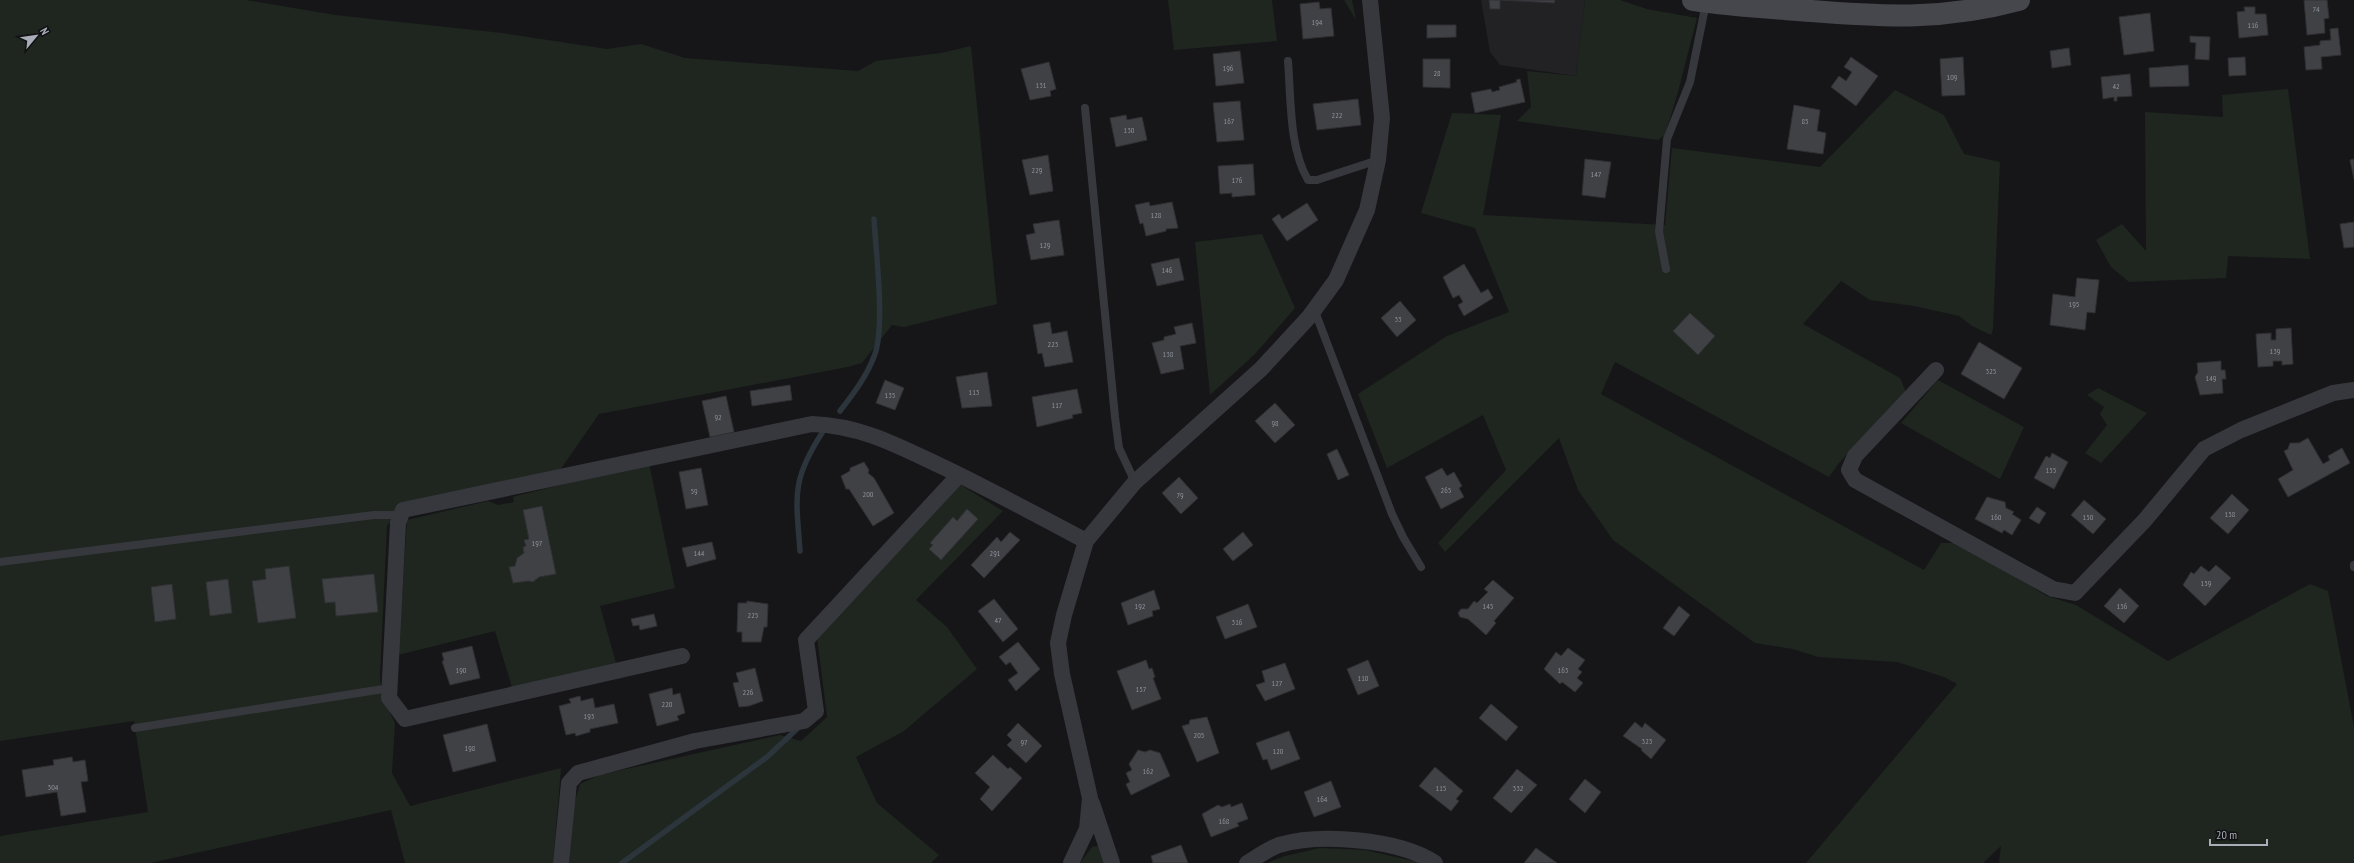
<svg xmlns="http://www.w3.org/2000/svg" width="2354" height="863" viewBox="0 0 2354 863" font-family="'PT Sans Narrow',sans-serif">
	<rect width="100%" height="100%" fill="#161618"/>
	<path fill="#222225" d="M 1481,0 L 1585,0 L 1576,76 L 1500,65 L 1490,52 Z"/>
	<path fill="#1e261f" d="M 0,0 L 246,0 L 335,15 L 502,33 L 607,49 L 641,44 L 685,58 L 858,71 L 876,61 L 941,53 L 971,46 L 997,304 L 904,327 L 892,325 L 862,363 L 848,367 L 599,414 L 558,473 L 404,504 L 387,526 L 380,675 L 382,698 L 395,723 L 392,773 L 410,806 L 561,768 L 553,863 L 405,863 L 391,810 L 150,863 L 0,863 L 0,836 L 148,812 L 134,721 L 0,741 Z
		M 1168,0 L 1272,0 L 1277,41 L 1174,50 Z
		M 1344,0 L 1352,0 L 1356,20 Z
		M 1585,0 L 1620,0 L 1647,9 L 1697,18 L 1678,92 L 1665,135 L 1658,140 L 1517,121 L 1531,107 L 1527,71 L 1576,76 Z
		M 2288,89 L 2310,259 L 2228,256 L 2226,278 L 2129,282 L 2111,267 L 2096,240 L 2122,224 L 2146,251 L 2145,112 L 2223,117 L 2222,95 Z
		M 1895,90 L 1944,115 L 1964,154 L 2000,162 L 1993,329 L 1991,335 L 1972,326 L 1959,316 L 1914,306 L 1870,300 L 1841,281 L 1803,324 L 1900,378 L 1906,392 L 1839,463 L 1829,477 L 1615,362 L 1601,394 L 1924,570 L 1941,543 L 1958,543 L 2047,596 L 2076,605 L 2168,661 L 2310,584 L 2328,591 L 2354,727 L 2354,863 L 1999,863 L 2001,846 L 1983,863 L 1806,863 L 1957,684 L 1944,677 L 1897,662 L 1818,657 L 1793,649 L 1755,643 L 1613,540 L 1578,490 L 1559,438 L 1445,552 L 1438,543 L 1506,470 L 1483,415 L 1387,468 L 1358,394 L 1447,336 L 1509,312 L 1475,228 L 1421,213 L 1452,113 L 1501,115 L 1483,215 L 1665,225 L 1672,148 L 1820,167 Z
		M 1262,234 L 1295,308 L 1255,354 L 1210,395 L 1195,242 Z
		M 1938,380 L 2024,427 L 2000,479 L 1901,423 Z
		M 2098,388 L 2147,413 L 2101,463 L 2085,453 L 2107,425 L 2100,414 L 2104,407 L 2087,395 Z
		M 649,463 L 675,588 L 600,606 L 616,663 L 512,687 L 495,631 L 398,655 L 407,520 L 488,501 L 498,505 L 514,502 L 513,497 L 516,496 Z
		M 961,485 L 1003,511 L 916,600 L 947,627 L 977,669 L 904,731 L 856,757 L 877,803 L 939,855 L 931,863 L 569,863 L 574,804 L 580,784 L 599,775 L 780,735 L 801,741 L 827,717 L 817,637 L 954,488 Z
		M 1098,846 L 1104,863 L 1080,863 L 1092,847 Z
		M 1320,848 L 1365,850 L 1422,863 L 1267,863 L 1285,856 Z"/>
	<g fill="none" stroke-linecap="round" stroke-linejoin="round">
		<path stroke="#2c353c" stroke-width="5.5" d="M 840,411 C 854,393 867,376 875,354 C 885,325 876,253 874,219
			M 800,551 C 796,496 791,481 822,433
			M 622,863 L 767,757 L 798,728"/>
	</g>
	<path fill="#404145" stroke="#303034" d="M 1489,0 L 1500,0 L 1500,9 L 1490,9 Z
		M 1500,0 L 1555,0 L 1554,3 Z
		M 2304,0 L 2327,0 L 2329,18 L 2324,19 L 2325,33 L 2307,35 Z
		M 1319,2 L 1320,9 L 1331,8 L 1334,36 L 1303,39 L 1300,4 Z
		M 2244,7 L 2255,7 L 2255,14 L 2266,14 L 2268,35 L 2239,38 L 2237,12 L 2245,11 Z
		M 2150,13 L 2154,51 L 2124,55 L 2119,17 Z
		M 1427,25 L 1456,25 L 1456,37 L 1427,38 Z
		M 2338,28 L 2341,55 L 2321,57 L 2322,69 L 2306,70 L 2304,47 L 2320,45 L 2320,41 L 2331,40 L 2330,29 Z
		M 2190,36 L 2210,37 L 2209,60 L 2195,59 L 2196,43 L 2190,42 Z
		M 2069,48 L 2071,65 L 2052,68 L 2050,51 Z
		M 1240,51 L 1244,83 L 1216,86 L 1213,54 Z
		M 1851,57 L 1878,76 L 1856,106 L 1831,87 L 1839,76 L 1846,81 L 1852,72 L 1844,67 Z
		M 1963,57 L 1965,95 L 1942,96 L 1940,59 Z
		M 2245,57 L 2246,75 L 2229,76 L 2228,58 Z
		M 1423,59 L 1450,59 L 1450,88 L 1423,87 Z
		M 1049,62 L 1056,89 L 1050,91 L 1051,96 L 1030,100 L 1021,69 Z
		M 2188,65 L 2189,86 L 2150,87 L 2149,68 Z
		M 2130,74 L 2132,96 L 2117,97 L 2117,101 L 2114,101 L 2114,97 L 2103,99 L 2101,77 Z
		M 1520,79 L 1525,102 L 1475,113 L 1471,93 L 1491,89 L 1492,92 L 1500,90 L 1499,87 L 1517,82 L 1516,80 Z
		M 1358,99 L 1361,125 L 1317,130 L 1313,104 Z
		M 1240,101 L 1244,140 L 1217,142 L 1213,103 Z
		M 1794,105 L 1820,110 L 1817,131 L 1826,133 L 1823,154 L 1787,149 Z
		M 1126,115 L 1127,120 L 1142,117 L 1147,140 L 1116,147 L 1110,118 Z
		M 1048,155 L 1053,191 L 1030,195 L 1022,160 Z
		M 1585,159 L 1611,162 L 1605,198 L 1582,195 Z
		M 2354,159 L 2354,179 L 2350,160 Z
		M 1253,164 L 1255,195 L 1232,197 L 1232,193 L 1220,194 L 1218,166 Z
		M 1149,202 L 1150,206 L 1172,202 L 1178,228 L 1166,229 L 1166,231 L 1146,236 L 1143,223 L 1140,224 L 1135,205 Z
		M 1307,203 L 1318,220 L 1287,241 L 1272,219 L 1279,214 L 1282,219 Z
		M 1059,220 L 1064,255 L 1031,260 L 1026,235 L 1035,233 L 1033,224 Z
		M 2354,222 L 2354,247 L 2344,248 L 2340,224 Z
		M 1179,258 L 1184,280 L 1157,286 L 1151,264 Z
		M 1464,264 L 1481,293 L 1488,289 L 1493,298 L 1464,316 L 1458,305 L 1463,302 L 1459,295 L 1453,298 L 1443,277 Z
		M 2077,278 L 2099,280 L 2095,313 L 2087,312 L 2085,330 L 2050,325 L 2053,294 L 2075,297 Z
		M 1400,301 L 1416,320 L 1397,337 L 1381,318 Z
		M 1690,313 L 1715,336 L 1698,355 L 1673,331 Z
		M 1050,322 L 1052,334 L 1067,331 L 1073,362 L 1045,367 L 1042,353 L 1038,354 L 1033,325 Z
		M 1192,323 L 1196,343 L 1180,346 L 1184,369 L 1161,374 L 1152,343 L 1164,340 L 1164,337 L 1176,334 L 1174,327 Z
		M 2291,328 L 2293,364 L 2282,365 L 2282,361 L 2273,361 L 2273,366 L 2258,367 L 2256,334 L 2271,333 L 2271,340 L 2276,340 L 2276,329 Z
		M 1979,342 L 2022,368 L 2004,399 L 1961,374 Z
		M 2221,361 L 2221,370 L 2225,370 L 2226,379 L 2222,379 L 2223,393 L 2200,395 L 2195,377 L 2198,372 L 2197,363 Z
		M 987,372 L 992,406 L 962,408 L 956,377 Z
		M 885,380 L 904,388 L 895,410 L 876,403 Z
		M 790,385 L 792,400 L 752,406 L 750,391 Z
		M 1077,389 L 1082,413 L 1072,415 L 1073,418 L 1037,427 L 1032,397 Z
		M 726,396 L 734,432 L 710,437 L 702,401 Z
		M 1275,403 L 1295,425 L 1275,443 L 1255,421 Z
		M 2308,438 L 2323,464 L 2330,460 L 2328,456 L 2342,448 L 2350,463 L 2288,497 L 2278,479 L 2293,470 L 2284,451 L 2288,449 L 2290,443 L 2299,443 Z
		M 1337,449 L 1349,475 L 1338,480 L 1327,454 Z
		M 2052,453 L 2068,462 L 2054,489 L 2034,478 L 2046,456 L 2050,458 Z
		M 864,462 L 869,470 L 868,473 L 874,478 L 894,513 L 873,526 L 849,489 L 846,489 L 841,476 L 850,471 L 850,468 Z
		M 701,468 L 708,505 L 686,509 L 679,472 Z
		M 1442,468 L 1447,476 L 1454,472 L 1462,486 L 1459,488 L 1464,497 L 1441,509 L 1425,477 Z
		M 1179,477 L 1198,498 L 1181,514 L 1162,493 Z
		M 2232,494 L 2249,510 L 2228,534 L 2210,518 Z
		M 1987,497 L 2005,502 L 2006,508 L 2014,512 L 2012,514 L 2021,520 L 2012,535 L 2004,530 L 2002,533 L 1975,519 Z
		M 2084,500 L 2106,519 L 2093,534 L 2071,515 Z
		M 542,506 L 556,574 L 539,577 L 533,582 L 529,581 L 513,583 L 509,567 L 515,566 L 517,558 L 524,553 L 523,547 L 526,546 L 524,540 L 529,539 L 523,510 Z
		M 2037,507 L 2046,513 L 2039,524 L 2029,518 Z
		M 967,509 L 978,519 L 941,560 L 929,549 L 933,545 L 930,543 L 953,517 L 957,521 Z
		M 1010,532 L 1020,540 L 984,578 L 971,565 L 997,537 L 1001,542 Z
		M 1243,532 L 1253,545 L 1233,561 L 1223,549 Z
		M 712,542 L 716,559 L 687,567 L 682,548 Z
		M 2216,565 L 2231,578 L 2205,606 L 2183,585 L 2191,572 L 2194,574 L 2201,566 L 2209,572 Z
		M 289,566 L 296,618 L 258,623 L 252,581 L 266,579 L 265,569 Z
		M 374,574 L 378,612 L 336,616 L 335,602 L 325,603 L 322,579 Z
		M 228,579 L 232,613 L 210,616 L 206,582 Z
		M 1493,580 L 1514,598 L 1494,621 L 1496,623 L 1486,635 L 1468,619 L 1460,617 L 1458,613 L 1461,609 L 1468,609 L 1474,601 L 1477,603 L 1488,592 L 1484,589 Z
		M 172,584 L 176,619 L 155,622 L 151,587 Z
		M 2120,588 L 2139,606 L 2124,623 L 2104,606 Z
		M 1154,590 L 1160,609 L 1152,611 L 1153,616 L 1128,625 L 1121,603 Z
		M 994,599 L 1018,629 L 1003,642 L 978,611 Z
		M 747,601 L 768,604 L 767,627 L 764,627 L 761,642 L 742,642 L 742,632 L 737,632 L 738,603 L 747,603 Z
		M 1248,604 L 1257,627 L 1225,639 L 1216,617 Z
		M 1679,606 L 1690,615 L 1674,636 L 1663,628 Z
		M 654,614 L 657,626 L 640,630 L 639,625 L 633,626 L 631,619 Z
		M 1018,642 L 1040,669 L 1016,691 L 1008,680 L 1018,673 L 1010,662 L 1006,665 L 999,657 Z
		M 472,646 L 480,678 L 450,685 L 442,661 L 444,661 L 442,653 Z
		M 1568,648 L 1585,660 L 1578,669 L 1582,672 L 1577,678 L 1583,683 L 1575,692 L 1562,682 L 1560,684 L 1544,669 L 1556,652 L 1561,656 Z
		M 1146,660 L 1149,669 L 1152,668 L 1155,677 L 1153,678 L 1161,699 L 1132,710 L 1117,671 Z
		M 1368,660 L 1379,686 L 1358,695 L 1347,669 Z
		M 1285,663 L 1295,689 L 1265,701 L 1256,685 L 1265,682 L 1262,671 Z
		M 755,668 L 763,701 L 749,706 L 739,707 L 733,683 L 739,682 L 736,673 Z
		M 672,688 L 673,695 L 680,693 L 685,713 L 677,716 L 679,720 L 657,726 L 649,694 Z
		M 580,696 L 581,701 L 593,698 L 595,708 L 614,704 L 618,723 L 590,729 L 590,732 L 576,736 L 575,733 L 566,735 L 559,706 L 571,703 L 569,699 Z
		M 1491,704 L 1518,727 L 1506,741 L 1479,718 Z
		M 1207,717 L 1219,753 L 1197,762 L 1182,726 L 1189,724 L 1190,720 Z
		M 1635,722 L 1642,728 L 1645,723 L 1666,740 L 1651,759 L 1641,750 L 1642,749 L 1623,736 Z
		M 1018,723 L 1042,746 L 1026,763 L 1007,745 L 1012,740 L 1007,735 Z
		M 487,724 L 496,761 L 453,772 L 443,735 Z
		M 1289,731 L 1300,759 L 1271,770 L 1267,759 L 1263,760 L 1256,743 Z
		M 1138,750 L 1145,752 L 1150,750 L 1160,753 L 1170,776 L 1131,795 L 1126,784 L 1130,782 L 1126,773 L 1132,770 L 1129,764 Z
		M 993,755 L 1008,769 L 1010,767 L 1022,778 L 992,811 L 980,799 L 990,787 L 975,773 Z
		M 72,757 L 73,762 L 85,760 L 88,781 L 81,782 L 86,812 L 61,816 L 57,792 L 26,797 L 22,770 L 54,765 L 53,760 Z
		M 1435,767 L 1463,791 L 1456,799 L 1459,801 L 1451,811 L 1419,786 Z
		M 1517,769 L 1537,785 L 1511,813 L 1493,798 Z
		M 1585,779 L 1601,792 L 1585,813 L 1569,799 Z
		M 1331,781 L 1341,807 L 1314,817 L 1304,792 Z
		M 1242,803 L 1248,819 L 1237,823 L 1239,826 L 1211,837 L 1202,814 L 1218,805 L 1222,807 L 1230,804 L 1231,807 Z
		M 1181,845 L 1188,863 L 1153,863 L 1151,856 Z
		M 1536,848 L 1557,863 L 1524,863 Z"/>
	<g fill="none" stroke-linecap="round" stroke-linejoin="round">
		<path stroke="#37383d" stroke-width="8" d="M 1288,61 C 1291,98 1289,148 1308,180 L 1317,180 L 1378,160
			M 1085,108 L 1115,417 L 1119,448 L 1135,482
			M 1666,269 L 1659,232 L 1667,139 L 1690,82 L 1706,3
			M 1314,309 L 1392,514 L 1403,537 L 1421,567
			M 0,562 L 374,515 L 401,515
			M 2354,565 L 2354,567
			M 135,728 L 390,688"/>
		<path stroke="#37383d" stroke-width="16" d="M 1936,370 L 1855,456 L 1849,470 L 1855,480 L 2053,589 L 2075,593 L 2145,520 L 2204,449 L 2241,430 L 2333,393 L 2354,390
			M 682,656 L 405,719 L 389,698 L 398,523 L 403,510 L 812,424 C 863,426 898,446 943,467 C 991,490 1039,516 1086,541
			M 1092,803 L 1112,863
			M 561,863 L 569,783 L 578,773 L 695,741 L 804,721 L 816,711 L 806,640 L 959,475
			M 1071,863 L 1087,829 L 1090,798 L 1062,674 L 1058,643 L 1064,615 L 1086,541 L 1135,482 L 1261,369 L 1309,317 L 1336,280 L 1367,210 L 1378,160 L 1382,118 L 1370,0
			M 1247,863 C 1257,857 1268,849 1279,845 C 1321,833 1399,839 1435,863"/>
		<path stroke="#45474d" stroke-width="22" d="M 1693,0 C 1732,6 1772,8 1811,11 C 1887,17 1945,20 2019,0"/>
	</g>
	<g text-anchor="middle" stroke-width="4" stroke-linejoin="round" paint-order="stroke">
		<g font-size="8" fill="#8e929b">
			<text x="2316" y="12">74</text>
			<text x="1317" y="25">194</text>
			<text x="2253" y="28">116</text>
			<text x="1228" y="71">196</text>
			<text x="1437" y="76">28</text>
			<text x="1952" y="80">109</text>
			<text x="1041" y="88">131</text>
			<text x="2116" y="89">42</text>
			<text x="1337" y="118">222</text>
			<text x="1229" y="124">167</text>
			<text x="1805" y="124">85</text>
			<text x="1129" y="133">130</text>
			<text x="1037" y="173">229</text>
			<text x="1596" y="177">147</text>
			<text x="1237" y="183">176</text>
			<text x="1156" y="218">128</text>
			<text x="1045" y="248">129</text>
			<text x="1167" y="273">146</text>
			<text x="2074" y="307">195</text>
			<text x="1398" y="322">33</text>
			<text x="1053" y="347">223</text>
			<text x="2275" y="354">139</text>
			<text x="1168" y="357">138</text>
			<text x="1991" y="374">325</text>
			<text x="2211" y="381">149</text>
			<text x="974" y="395">113</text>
			<text x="890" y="398">135</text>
			<text x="1057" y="408">117</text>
			<text x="718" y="420">92</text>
			<text x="1275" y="426">98</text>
			<text x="2051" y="473">155</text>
			<text x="1446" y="493">265</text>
			<text x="694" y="494">59</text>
			<text x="868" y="497">200</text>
			<text x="1180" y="498">79</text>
			<text x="2230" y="517">158</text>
			<text x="1996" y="520">160</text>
			<text x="2088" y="520">150</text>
			<text x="537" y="546">197</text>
			<text x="699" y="556">144</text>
			<text x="995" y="556">291</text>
			<text x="2206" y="586">159</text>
			<text x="1140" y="609">192</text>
			<text x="1488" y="609">145</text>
			<text x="2122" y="609">156</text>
			<text x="753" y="618">225</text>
			<text x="998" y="623">47</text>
			<text x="1237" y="625">316</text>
			<text x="461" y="673">190</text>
			<text x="1563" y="673">163</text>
			<text x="1363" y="681">110</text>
			<text x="1277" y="686">127</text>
			<text x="1141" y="692">157</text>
			<text x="748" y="695">226</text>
			<text x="667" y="707">220</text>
			<text x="589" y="719">193</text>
			<text x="1199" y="738">205</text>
			<text x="1647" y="744">323</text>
			<text x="1024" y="745">97</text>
			<text x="470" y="751">198</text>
			<text x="1278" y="754">120</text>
			<text x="1148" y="774">162</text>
			<text x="53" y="790">304</text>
			<text x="1441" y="791">115</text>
			<text x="1518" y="791">332</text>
			<text x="1322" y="802">164</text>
			<text x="1224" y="824">168</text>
		</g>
	</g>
	<g transform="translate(36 36) rotate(61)" stroke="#111113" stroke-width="3" paint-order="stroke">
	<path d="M0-3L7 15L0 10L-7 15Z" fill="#a8adb8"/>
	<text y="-6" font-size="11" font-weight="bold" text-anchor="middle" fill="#a8adb8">N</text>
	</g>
	<path d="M2210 839v6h57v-6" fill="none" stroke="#a8adb8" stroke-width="2"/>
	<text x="2216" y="839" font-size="12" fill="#a8adb8" stroke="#111113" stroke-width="3" paint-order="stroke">20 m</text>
</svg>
